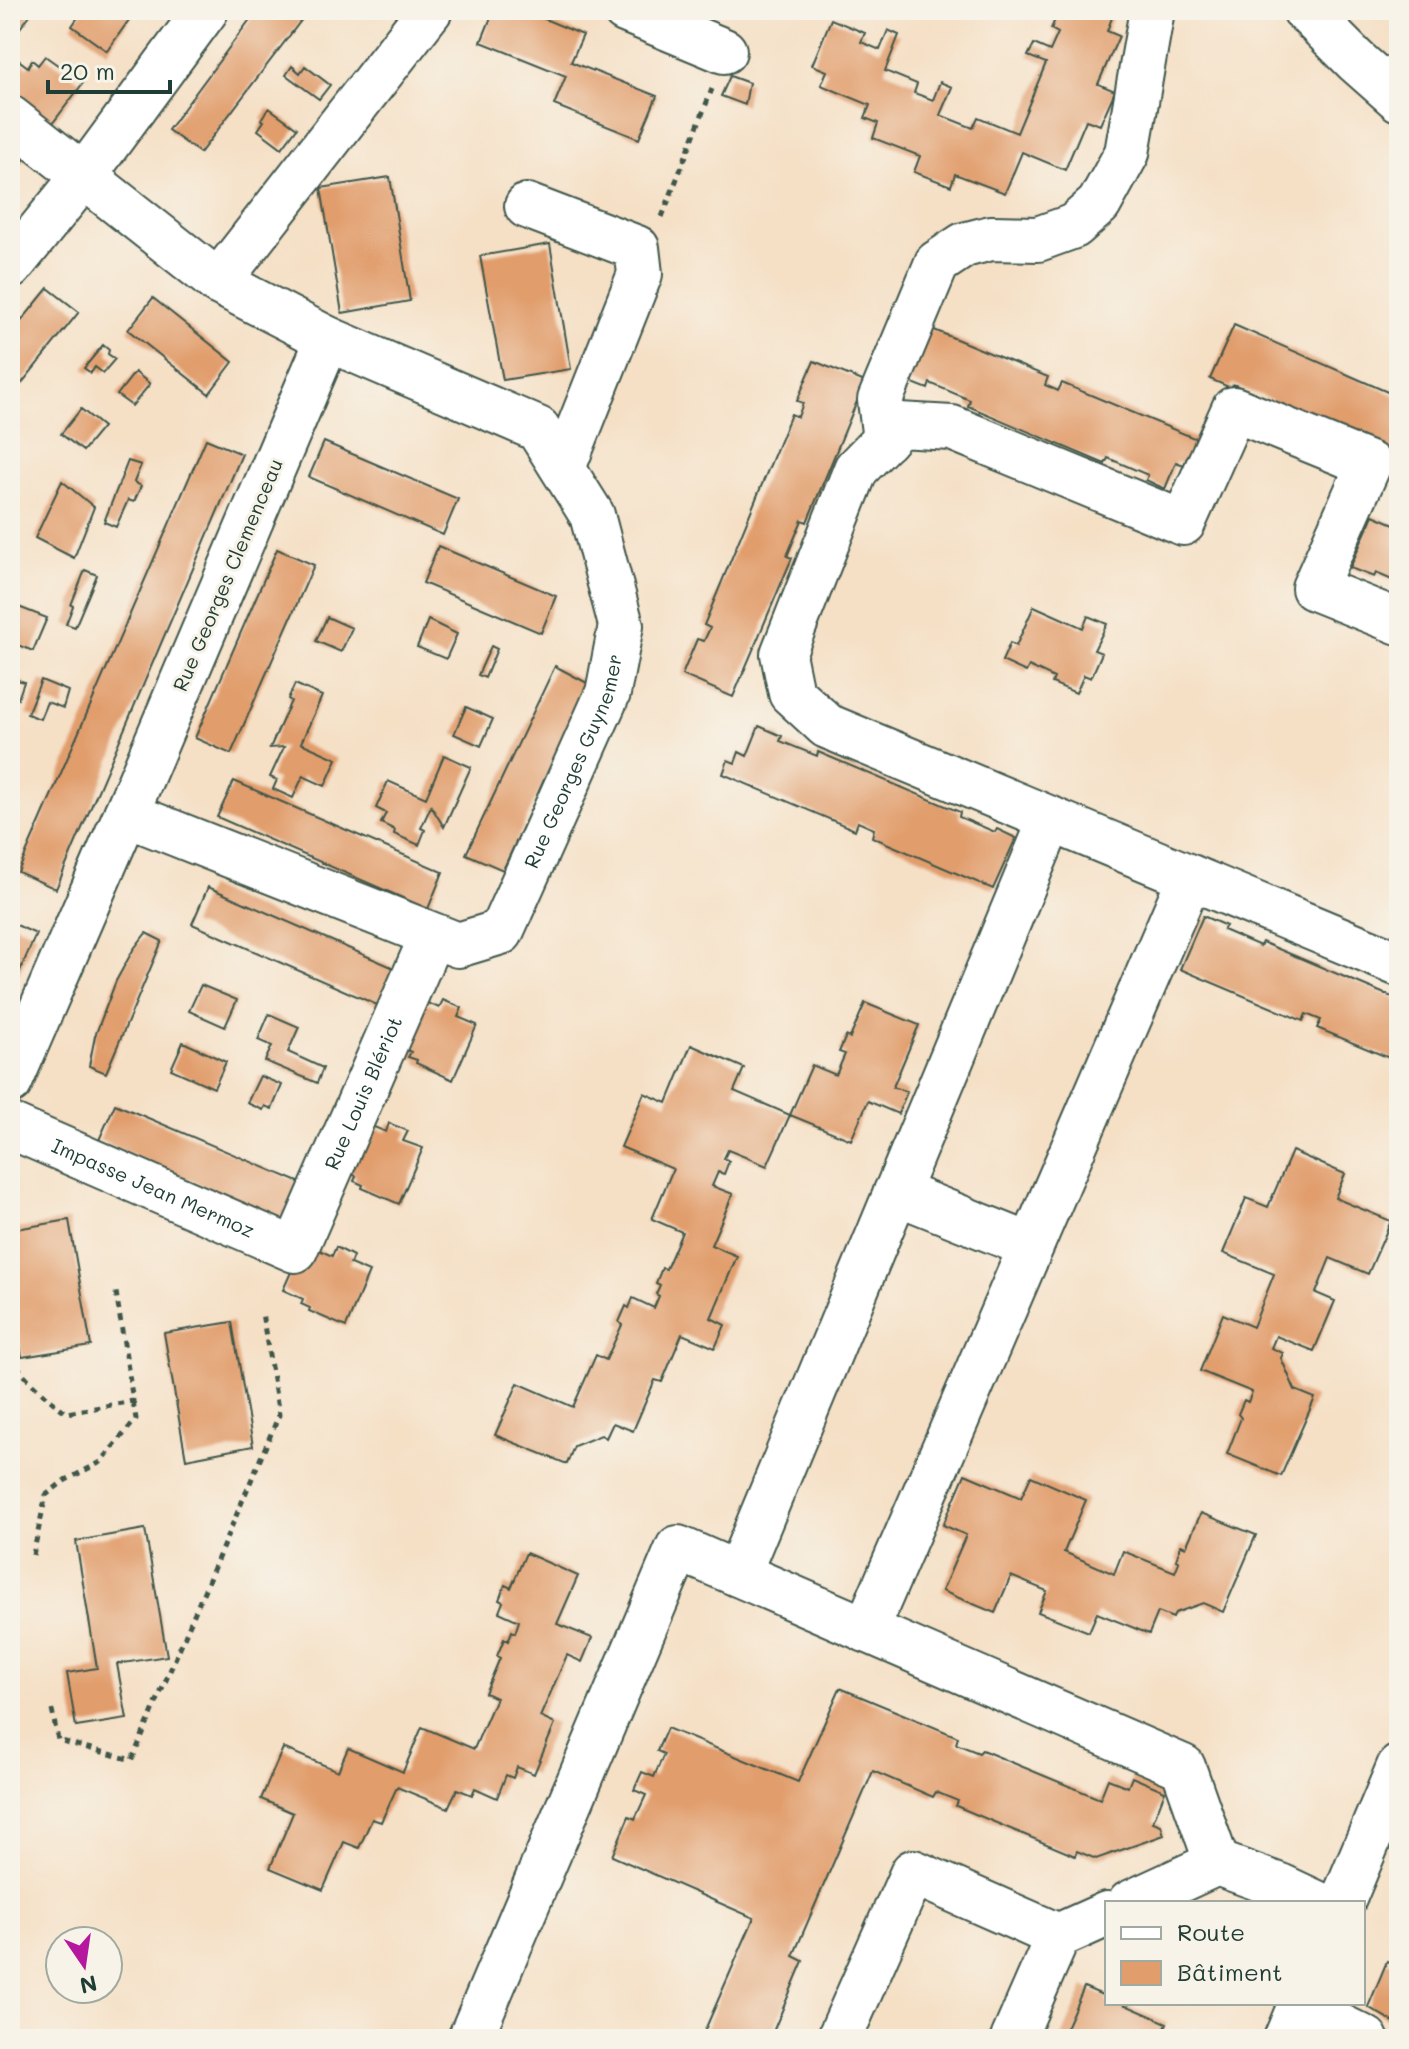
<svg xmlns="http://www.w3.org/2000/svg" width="1409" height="2049" viewBox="0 0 1409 2049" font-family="Mali,sans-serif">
	<rect width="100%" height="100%" fill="#f7f3e8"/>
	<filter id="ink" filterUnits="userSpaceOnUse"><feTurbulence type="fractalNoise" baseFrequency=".0125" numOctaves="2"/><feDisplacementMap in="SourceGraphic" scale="16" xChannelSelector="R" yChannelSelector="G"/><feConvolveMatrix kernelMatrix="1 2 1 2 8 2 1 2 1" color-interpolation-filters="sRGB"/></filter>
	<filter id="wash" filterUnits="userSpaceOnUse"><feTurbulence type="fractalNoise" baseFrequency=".006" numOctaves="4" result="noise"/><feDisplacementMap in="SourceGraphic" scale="32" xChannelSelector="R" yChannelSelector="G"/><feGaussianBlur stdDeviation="1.8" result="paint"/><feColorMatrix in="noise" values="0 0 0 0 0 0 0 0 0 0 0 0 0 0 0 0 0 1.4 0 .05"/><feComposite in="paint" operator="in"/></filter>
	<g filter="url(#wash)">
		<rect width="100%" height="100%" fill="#f5e0c6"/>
		<g id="blocks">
			<path fill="#e19d6c" d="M 10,10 L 24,10 L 30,15 L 10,41 Z
				M 83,10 L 136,10 L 107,51 L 72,26 Z
				M 257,10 L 309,10 L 200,153 L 168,130 Z
				M 494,10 L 523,10 L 583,35 L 571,62 L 657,96 L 639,139 L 554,105 L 566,76 L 481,42 Z
				M 1059,10 L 1102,10 L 1113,15 L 1107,31 L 1119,36 L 1098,84 L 1115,91 L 1100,125 L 1086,120 L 1065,170 L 1022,152 L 1005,193 L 955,174 L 951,186 L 914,172 L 920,156 L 873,138 L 878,123 L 865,118 L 870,105 L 821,85 L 827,71 L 812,65 L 831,19 L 865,33 L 861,42 L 880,50 L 888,30 L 899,35 L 885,71 L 917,84 L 914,93 L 933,100 L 940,82 L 952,87 L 940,115 L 973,128 L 978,117 L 1017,133 L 1046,63 L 1028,56 L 1034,44 L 1050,51 L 1058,33 L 1051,29 Z
				M 45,56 L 83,83 L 52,124 L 10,94 L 10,68 L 17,59 L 28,67 L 32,60 L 38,65 Z
				M 292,66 L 300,73 L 305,66 L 330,85 L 319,99 L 286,75 Z
				M 730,76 L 749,83 L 745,105 L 721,96 Z
				M 269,108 L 297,128 L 282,148 L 258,130 L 264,121 L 261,119 Z
				M 10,139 L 29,153 L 10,178 Z
				M 390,177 L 410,301 L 342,313 L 321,188 Z
				M 550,244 L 571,369 L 503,380 L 480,256 Z
				M 48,288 L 79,312 L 10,398 L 10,335 Z
				M 153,298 L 233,362 L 209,394 L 128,330 Z
				M 1234,325 L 1399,397 L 1399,452 L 1395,460 L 1271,406 L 1272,400 L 1233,384 L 1231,388 L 1210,379 Z
				M 927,327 L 1048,377 L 1045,385 L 1058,391 L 1062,383 L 1199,440 L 1193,455 L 1189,453 L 1184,465 L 1176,462 L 1165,489 L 1146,480 L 1148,475 L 1108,458 L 1105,464 L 968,406 L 970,400 L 930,383 L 928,389 L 905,380 Z
				M 103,345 L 109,350 L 108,354 L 115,359 L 103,373 L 95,367 L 91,373 L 84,368 Z
				M 814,361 L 865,382 L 807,522 L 802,520 L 787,556 L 792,558 L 733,697 L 682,675 L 697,639 L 704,641 L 710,628 L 704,625 L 791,414 L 798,417 L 803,403 L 797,401 Z
				M 135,372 L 150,384 L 132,406 L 117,395 Z
				M 81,409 L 103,427 L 83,451 L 61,434 Z
				M 206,439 L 242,454 L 56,889 L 18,872 Z
				M 324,442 L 458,499 L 443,535 L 309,477 Z
				M 128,461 L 141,465 L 134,482 L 141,486 L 134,502 L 128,500 L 116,527 L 104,522 Z
				M 62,481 L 94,507 L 74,558 L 35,538 Z
				M 1373,515 L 1399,526 L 1399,583 L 1376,573 L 1374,577 L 1350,568 Z
				M 438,546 L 556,596 L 541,633 L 423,583 Z
				M 277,549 L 314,565 L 231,754 L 195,738 Z
				M 85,570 L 97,575 L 75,627 L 66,624 L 73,606 L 71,605 Z
				M 16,606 L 47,618 L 33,651 L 10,642 L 10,622 Z
				M 1034,606 L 1083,628 L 1088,616 L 1107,624 L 1094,650 L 1102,653 L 1091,678 L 1084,675 L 1076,693 L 1052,683 L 1054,678 L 1029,666 L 1026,672 L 1002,661 L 1010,643 L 1016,646 Z
				M 327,617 L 352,628 L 341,652 L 316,641 Z
				M 428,620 L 457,634 L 446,659 L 417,647 Z
				M 491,646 L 497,649 L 485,678 L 478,675 Z
				M 555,666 L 589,684 L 503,870 L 466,854 Z
				M 15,679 L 24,682 L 18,699 L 10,696 L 10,690 Z
				M 41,680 L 68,691 L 63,708 L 47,702 L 40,719 L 27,714 Z
				M 295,684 L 322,696 L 301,743 L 337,759 L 325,786 L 303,776 L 293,798 L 273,789 L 277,780 L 270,777 L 284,747 L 270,748 L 291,701 L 288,699 Z
				M 466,707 L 493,719 L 481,746 L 454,734 Z
				M 759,726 L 782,736 L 780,741 L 817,756 L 818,752 L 960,812 L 959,817 L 995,832 L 997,829 L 1016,838 L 993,889 L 872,837 L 874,829 L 858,822 L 855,830 L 723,774 L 728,760 L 735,763 L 739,752 L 747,756 Z
				M 444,755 L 471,767 L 444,827 L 431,806 L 421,828 L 425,830 L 419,845 L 394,834 L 395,830 L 381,823 L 386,813 L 376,808 L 388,781 L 426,798 Z
				M 234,781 L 443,872 L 428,909 L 217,817 Z
				M 208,887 L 401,971 L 384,1008 L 192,924 Z
				M 1203,916 L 1226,926 L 1223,930 L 1260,946 L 1262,942 L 1399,1000 L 1399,1062 L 1317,1028 L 1321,1020 L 1306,1014 L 1303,1021 L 1180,969 Z
				M 10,922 L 36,934 L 10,994 Z
				M 146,933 L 162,941 L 106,1073 L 89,1066 L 95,1036 L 116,981 L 133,950 Z
				M 201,985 L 237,1000 L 225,1027 L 189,1011 Z
				M 412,996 L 439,1008 L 443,1000 L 462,1008 L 458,1017 L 477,1025 L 453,1080 L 416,1063 L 417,1060 L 408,1057 L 411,1052 L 391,1043 Z
				M 865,1003 L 919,1025 L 893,1087 L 907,1092 L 898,1114 L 868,1101 L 851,1140 L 790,1115 L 812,1065 L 836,1075 L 845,1054 L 839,1052 L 846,1036 L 850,1038 Z
				M 269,1014 L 299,1027 L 288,1052 L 323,1068 L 317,1083 L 265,1061 L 272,1046 L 258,1040 Z
				M 183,1042 L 226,1062 L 214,1088 L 171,1069 Z
				M 691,1045 L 744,1068 L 734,1091 L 790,1115 L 767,1166 L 728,1150 L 724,1158 L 729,1161 L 724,1174 L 718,1172 L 712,1186 L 733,1194 L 711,1245 L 737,1256 L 711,1318 L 725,1325 L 715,1348 L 682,1334 L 662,1382 L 655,1380 L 633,1431 L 613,1423 L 606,1438 L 601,1435 L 574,1446 L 567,1464 L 495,1435 L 518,1383 L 573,1407 L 596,1355 L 606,1360 L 622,1325 L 619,1322 L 626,1306 L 629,1308 L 633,1298 L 654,1308 L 659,1296 L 656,1294 L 660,1285 L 656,1283 L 662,1268 L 666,1269 L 682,1232 L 652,1219 L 673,1169 L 621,1147 L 644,1093 L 667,1103 Z
				M 260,1076 L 282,1085 L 272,1109 L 265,1106 L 263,1110 L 247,1103 Z
				M 115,1104 L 308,1186 L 291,1224 L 99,1140 Z
				M 357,1120 L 386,1132 L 389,1123 L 408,1131 L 403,1141 L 423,1148 L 399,1204 L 362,1188 L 363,1185 L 354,1181 L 356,1176 L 337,1167 Z
				M 1292,1151 L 1345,1174 L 1335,1198 L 1391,1221 L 1368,1274 L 1330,1258 L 1316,1293 L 1335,1301 L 1314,1351 L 1276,1336 L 1271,1348 L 1283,1353 L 1281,1358 L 1295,1390 L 1315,1398 L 1281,1476 L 1227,1454 L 1241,1418 L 1238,1414 L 1244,1400 L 1248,1402 L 1252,1392 L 1200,1371 L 1223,1314 L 1253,1327 L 1274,1274 L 1223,1253 L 1246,1198 L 1268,1207 Z
				M 69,1220 L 91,1346 L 22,1357 L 10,1289 L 10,1230 Z
				M 304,1243 L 332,1256 L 336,1247 L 353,1256 L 350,1264 L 369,1272 L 346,1327 L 309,1311 L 310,1308 L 301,1304 L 303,1299 L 283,1290 Z
				M 232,1322 L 253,1446 L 186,1459 L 164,1333 Z
				M 965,1474 L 1021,1498 L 1031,1476 L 1086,1500 L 1064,1552 L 1114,1574 L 1123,1551 L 1175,1572 L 1179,1562 L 1176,1560 L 1181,1545 L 1186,1547 L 1201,1513 L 1256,1535 L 1223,1612 L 1203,1603 L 1175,1613 L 1173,1618 L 1158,1612 L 1149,1634 L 1097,1613 L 1089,1632 L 1038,1612 L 1047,1591 L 1011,1576 L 995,1613 L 942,1591 L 966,1535 L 943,1525 Z
				M 145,1529 L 167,1656 L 117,1664 L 127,1719 L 76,1727 L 67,1673 L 97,1668 L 76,1541 Z
				M 526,1553 L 578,1576 L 557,1624 L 592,1638 L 582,1662 L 567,1655 L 540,1717 L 555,1724 L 534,1774 L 517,1767 L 513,1778 L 506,1775 L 497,1798 L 475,1788 L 472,1795 L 457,1789 L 448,1808 L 397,1787 L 381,1822 L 372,1819 L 359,1848 L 344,1842 L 323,1890 L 270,1868 L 293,1813 L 261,1799 L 283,1748 L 338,1771 L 348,1748 L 403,1772 L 422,1727 L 474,1749 L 496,1698 L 485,1693 L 500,1658 L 497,1656 L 504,1639 L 508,1641 L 512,1631 L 515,1633 L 519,1621 L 499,1612 L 503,1602 L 499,1600 L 505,1585 L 511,1588 Z
				M 840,1688 L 958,1737 L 956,1744 L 979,1753 L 982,1750 L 1100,1799 L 1108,1779 L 1128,1787 L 1132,1777 L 1165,1791 L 1153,1822 L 1161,1825 L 1164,1835 L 1096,1859 L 1077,1851 L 1075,1856 L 956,1806 L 958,1801 L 936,1792 L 933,1797 L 873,1771 L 793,1956 L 803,1961 L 770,2039 L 701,2039 L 754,1918 L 612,1856 L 629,1816 L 635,1819 L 646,1795 L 634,1790 L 642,1772 L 654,1777 L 664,1754 L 657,1751 L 667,1728 L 798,1782 Z
				M 1387,1961 L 1399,1965 L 1399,2025 L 1368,2007 Z
				M 1084,1987 L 1107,1997 L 1107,2003 L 1121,2003 L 1167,2023 L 1160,2039 L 1061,2039 Z"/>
		</g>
	</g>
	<g filter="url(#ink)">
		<use href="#blocks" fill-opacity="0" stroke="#3f554a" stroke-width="2"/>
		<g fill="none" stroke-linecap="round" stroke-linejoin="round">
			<defs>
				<g id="minor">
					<path d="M 625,10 L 724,51"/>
					<path d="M 1305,10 L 1356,61 L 1399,99"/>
					<path d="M 10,118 L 218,282 L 328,339 L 126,814 L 10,1082"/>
					<path d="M 527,206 L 637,248 L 640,274 L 563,468"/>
					<path d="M 10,267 L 83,177 L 206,10"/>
					<path d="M 218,282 L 430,10"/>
					<path d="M 885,440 L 880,400 L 937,263 L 964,245 L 991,238 L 1038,239 L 1074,226 L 1099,204 L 1127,153 L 1152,10"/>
					<path d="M 1399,622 L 1314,588 L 1369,464 L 1234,409 L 1183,523 L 952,428 L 899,425 L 856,469 L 783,654 L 791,693 L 827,726 L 1399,964"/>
					<path id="s1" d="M 126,814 L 458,945 L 501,932 L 608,693 L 621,625 L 592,515 L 538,429 L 328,339"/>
					<path id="s2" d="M 10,1126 L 295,1250 L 432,936"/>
					<path d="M 896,1192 L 1031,1246"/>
					<path d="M 738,1574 L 1051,819"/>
					<path d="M 866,1630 L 1190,877"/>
					<path d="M 1130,1903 L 1217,1863 L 1280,1886 L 1316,1903"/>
					<path d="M 1299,2006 L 1366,2039"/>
					<path d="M 470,2039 L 678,1548 L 1183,1767 L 1217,1863"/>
					<path d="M 839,2039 L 913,1872 L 1058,1936"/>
					<path d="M 1013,2039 L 1058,1936 L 1107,1914"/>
				</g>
				<path id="major" d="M 1342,1903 L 1399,1767
					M 1286,2039 L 1301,2003"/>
			</defs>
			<use href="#minor" stroke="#3f554a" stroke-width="48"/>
			<use href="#major" stroke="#3f554a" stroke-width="48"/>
			<path stroke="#3f554a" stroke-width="5" stroke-dasharray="6 6" stroke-linecap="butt" d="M 662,217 L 712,89
				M 10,1356 C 25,1379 45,1397 67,1413 L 133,1401 L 116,1292
				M 33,1555 L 46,1495 L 64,1481 L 101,1462 L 136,1419 L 133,1401
				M 52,1710 L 58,1740 L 132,1760 L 279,1415 L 262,1313"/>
			<use href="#minor" stroke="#fff" stroke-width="44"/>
			<use href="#major" stroke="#fff" stroke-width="44"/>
		</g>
	</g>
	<g text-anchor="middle" stroke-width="6" stroke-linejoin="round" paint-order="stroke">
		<g font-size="20" fill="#1f3d34" stroke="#f7f3e8">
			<text transform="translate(228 575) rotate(-67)" y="7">Rue Georges Clemenceau</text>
			<text dy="7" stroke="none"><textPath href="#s1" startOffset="588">Rue Georges Guynemer</textPath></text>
			<text dy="7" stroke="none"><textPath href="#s2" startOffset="482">Rue Louis Blériot</textPath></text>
			<text dy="7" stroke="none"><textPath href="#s2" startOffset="156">Impasse Jean Mermoz</textPath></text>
		</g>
	</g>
	<rect width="1409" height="2049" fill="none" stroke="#f7f3e8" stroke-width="40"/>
	<rect x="1105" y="1901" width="260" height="104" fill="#f7f3e8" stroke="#a1aaa0" stroke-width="2"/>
	<rect x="1121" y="1927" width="40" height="12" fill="#ffffff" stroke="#a1aaa0" stroke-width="2"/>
	<text x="1177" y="1941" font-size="24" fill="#1f3d34">Route</text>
	<rect x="1121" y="1961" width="40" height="24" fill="#e19d6c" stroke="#a1aaa0" stroke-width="2"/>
	<text x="1177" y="1981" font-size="24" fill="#1f3d34">Bâtiment</text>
	<g transform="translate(84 1965) rotate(167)"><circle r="38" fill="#f7f3e8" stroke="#a1aaa0" stroke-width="2"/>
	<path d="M0-6L14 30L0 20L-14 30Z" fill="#b5179e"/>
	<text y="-12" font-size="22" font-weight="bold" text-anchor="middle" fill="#1f3d34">N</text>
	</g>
	<path d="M48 80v12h122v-12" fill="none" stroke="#1f3d34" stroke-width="4"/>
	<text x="60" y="80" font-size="24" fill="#1f3d34" stroke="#f7f3e8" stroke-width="6" paint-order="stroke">20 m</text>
</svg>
